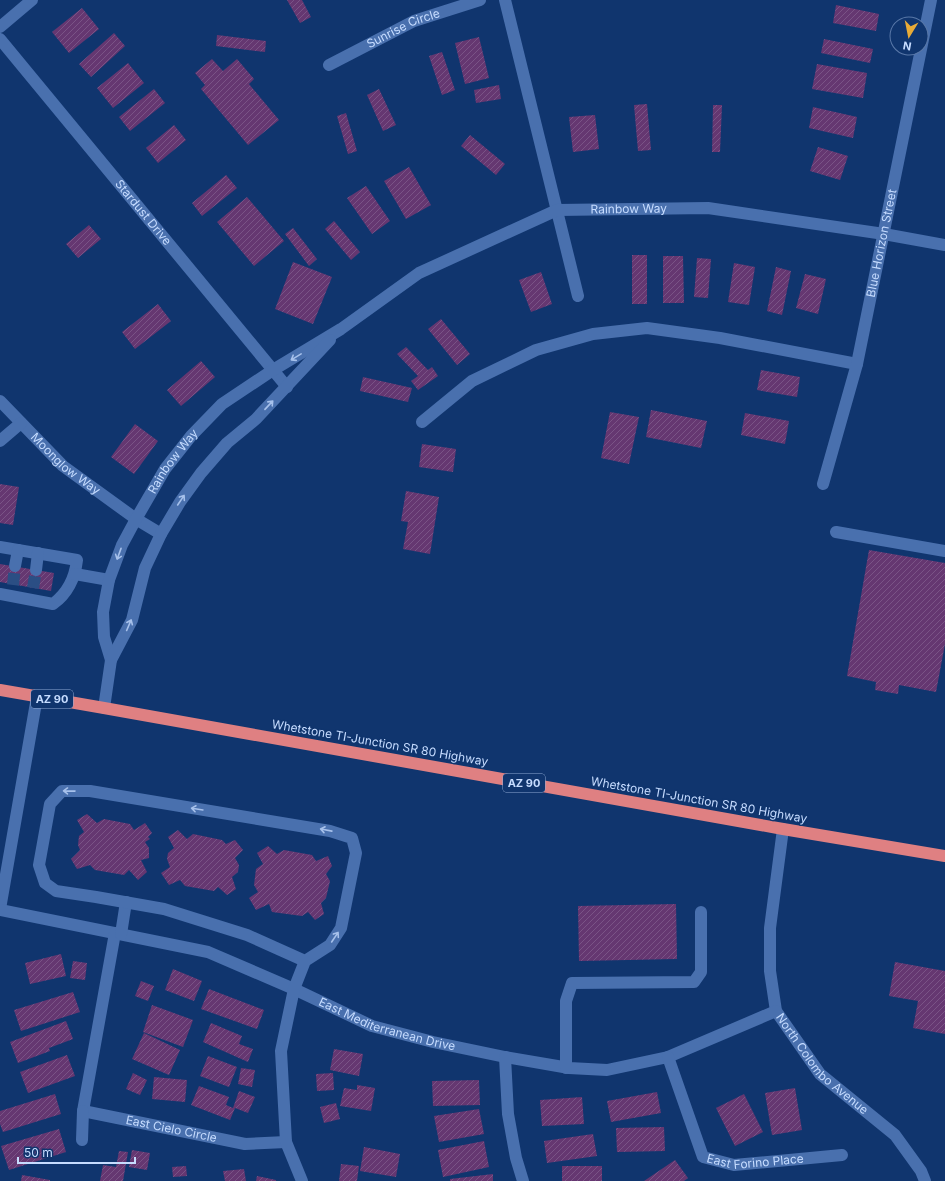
<svg xmlns="http://www.w3.org/2000/svg" width="945" height="1181" viewBox="0 0 945 1181" font-family="Inter,sans-serif">
	<defs>
		<pattern id="building-hatch" width="6" height="6" patternUnits="userSpaceOnUse"><rect width="6" height="6" fill="#653771"/><path d="M-1 1l2-2M0 6l6-6M5 7l2-2" fill="none" stroke="#7a5386"/></pattern>
	</defs>
	<rect width="100%" height="100%" fill="#10356e"/>
	<path fill="url(#building-hatch)" d="M 287,0 L 302,0 L 311,17 L 300,23 Z
		M 836,5 L 879,14 L 876,31 L 833,23 Z
		M 82,8 L 99,29 L 69,53 L 52,32 Z
		M 114,33 L 125,46 L 91,77 L 79,64 Z
		M 217,35 L 266,41 L 265,52 L 216,46 Z
		M 479,37 L 489,78 L 465,84 L 455,43 Z
		M 824,39 L 873,49 L 870,63 L 821,53 Z
		M 442,52 L 455,90 L 442,95 L 429,56 Z
		M 212,59 L 223,71 L 237,59 L 254,79 L 249,84 L 279,120 L 248,145 L 201,89 L 205,85 L 195,73 Z
		M 128,63 L 144,83 L 113,108 L 97,88 Z
		M 817,64 L 867,73 L 863,98 L 812,89 Z
		M 499,85 L 501,99 L 476,103 L 474,90 Z
		M 154,89 L 165,103 L 130,131 L 119,117 Z
		M 379,89 L 396,125 L 383,131 L 367,95 Z
		M 647,104 L 651,150 L 638,151 L 634,105 Z
		M 713,105 L 722,105 L 720,152 L 712,152 Z
		M 813,107 L 857,117 L 853,138 L 809,128 Z
		M 346,113 L 357,151 L 348,154 L 337,116 Z
		M 595,115 L 599,149 L 573,152 L 569,117 Z
		M 174,125 L 186,140 L 158,163 L 146,148 Z
		M 470,135 L 505,164 L 496,175 L 461,146 Z
		M 818,147 L 848,156 L 840,180 L 810,171 Z
		M 409,167 L 431,205 L 406,219 L 384,181 Z
		M 226,175 L 237,188 L 202,216 L 192,203 Z
		M 366,186 L 390,221 L 372,234 L 347,198 Z
		M 247,197 L 284,241 L 254,266 L 217,222 Z
		M 334,221 L 360,252 L 351,260 L 325,229 Z
		M 89,225 L 101,239 L 78,258 L 66,244 Z
		M 293,228 L 317,259 L 309,266 L 285,234 Z
		M 632,255 L 647,255 L 647,304 L 632,304 Z
		M 663,256 L 683,256 L 684,303 L 663,303 Z
		M 697,258 L 711,259 L 708,298 L 694,297 Z
		M 293,262 L 332,277 L 313,324 L 275,309 Z
		M 734,263 L 755,267 L 749,305 L 728,302 Z
		M 776,267 L 791,271 L 782,315 L 767,311 Z
		M 541,272 L 552,304 L 531,312 L 519,280 Z
		M 805,274 L 826,279 L 818,314 L 796,308 Z
		M 158,304 L 171,321 L 135,349 L 122,332 Z
		M 441,319 L 470,354 L 457,365 L 428,329 Z
		M 406,347 L 428,370 L 432,367 L 438,376 L 418,390 L 411,381 L 418,376 L 397,354 Z
		M 201,361 L 215,377 L 181,406 L 167,390 Z
		M 761,370 L 800,377 L 797,397 L 757,390 Z
		M 363,377 L 412,388 L 408,402 L 360,391 Z
		M 651,410 L 707,421 L 701,448 L 646,437 Z
		M 610,412 L 639,417 L 629,464 L 601,458 Z
		M 745,413 L 789,421 L 785,444 L 741,435 Z
		M 135,424 L 158,441 L 134,474 L 111,457 Z
		M 422,444 L 456,449 L 453,472 L 419,467 Z
		M 0,484 L 19,487 L 13,525 L 0,523 Z
		M 406,491 L 439,497 L 430,554 L 403,549 L 408,522 L 401,521 Z
		M 869,550 L 945,563 L 945,644 L 936,692 L 899,685 L 898,694 L 875,690 L 876,682 L 847,676 Z
		M 0,564 L 54,573 L 51,591 L 0,582 Z
		M 87,814 L 97,823 L 104,819 L 130,824 L 134,830 L 145,823 L 152,833 L 148,837 L 150,839 L 145,842 L 149,848 L 149,858 L 141,860 L 147,872 L 138,880 L 129,870 L 124,875 L 95,870 L 90,865 L 77,869 L 71,859 L 80,850 L 78,845 L 79,836 L 84,832 L 77,820 Z
		M 178,830 L 187,839 L 193,834 L 222,840 L 226,844 L 235,840 L 243,850 L 235,858 L 239,865 L 238,872 L 232,877 L 236,889 L 227,895 L 218,887 L 214,891 L 185,886 L 180,880 L 169,885 L 161,873 L 170,867 L 167,859 L 168,853 L 174,848 L 168,837 Z
		M 268,846 L 277,854 L 284,850 L 312,855 L 316,861 L 328,856 L 332,866 L 326,874 L 330,881 L 326,898 L 321,903 L 324,914 L 315,920 L 308,912 L 302,916 L 272,912 L 269,904 L 256,910 L 249,898 L 258,892 L 254,885 L 256,869 L 263,864 L 257,853 Z
		M 676,904 L 677,959 L 579,961 L 578,906 Z
		M 61,954 L 66,976 L 30,984 L 25,963 Z
		M 73,961 L 87,963 L 85,980 L 70,978 Z
		M 895,962 L 945,971 L 945,1034 L 913,1028 L 918,1001 L 889,996 Z
		M 173,969 L 202,981 L 194,1001 L 165,990 Z
		M 141,981 L 154,986 L 148,1001 L 135,996 Z
		M 209,989 L 264,1010 L 257,1029 L 201,1009 Z
		M 73,992 L 80,1012 L 21,1031 L 14,1010 Z
		M 152,1005 L 193,1020 L 183,1047 L 143,1032 Z
		M 66,1021 L 73,1039 L 49,1048 L 50,1051 L 18,1063 L 10,1042 Z
		M 211,1023 L 242,1036 L 239,1044 L 253,1049 L 248,1062 L 203,1042 Z
		M 144,1033 L 180,1050 L 169,1075 L 132,1059 Z
		M 334,1049 L 363,1054 L 359,1076 L 330,1070 Z
		M 67,1055 L 75,1076 L 28,1093 L 20,1072 Z
		M 208,1056 L 237,1067 L 229,1087 L 200,1076 Z
		M 241,1068 L 255,1070 L 252,1087 L 238,1084 Z
		M 133,1073 L 147,1080 L 140,1095 L 126,1089 Z
		M 333,1073 L 334,1090 L 317,1091 L 316,1074 Z
		M 154,1077 L 187,1080 L 185,1102 L 152,1099 Z
		M 479,1080 L 480,1105 L 433,1106 L 432,1081 Z
		M 357,1085 L 375,1088 L 371,1111 L 340,1106 L 344,1088 L 357,1090 Z
		M 199,1086 L 229,1097 L 226,1105 L 233,1108 L 239,1091 L 255,1097 L 248,1113 L 235,1108 L 230,1120 L 191,1105 Z
		M 795,1088 L 802,1130 L 772,1135 L 765,1093 Z
		M 657,1092 L 661,1113 L 611,1122 L 607,1101 Z
		M 55,1094 L 61,1114 L 3,1132 L 0,1124 L 0,1111 Z
		M 744,1094 L 763,1132 L 735,1146 L 716,1108 Z
		M 582,1097 L 584,1124 L 542,1126 L 540,1100 Z
		M 336,1103 L 340,1119 L 324,1123 L 320,1107 Z
		M 479,1109 L 484,1134 L 439,1142 L 434,1116 Z
		M 664,1127 L 665,1151 L 617,1152 L 616,1128 Z
		M 59,1129 L 66,1152 L 9,1170 L 1,1146 Z
		M 593,1134 L 597,1156 L 547,1163 L 544,1141 Z
		M 484,1141 L 489,1167 L 443,1177 L 438,1150 Z
		M 364,1147 L 400,1154 L 396,1177 L 360,1171 Z
		M 132,1150 L 150,1153 L 147,1170 L 129,1167 Z
		M 119,1151 L 128,1152 L 123,1181 L 100,1181 L 103,1165 L 116,1167 Z
		M 675,1160 L 688,1178 L 684,1181 L 644,1181 Z
		M 341,1164 L 359,1166 L 357,1181 L 339,1181 Z
		M 186,1166 L 187,1176 L 173,1177 L 172,1167 Z
		M 562,1166 L 602,1166 L 602,1181 L 562,1181 Z
		M 244,1169 L 246,1181 L 225,1181 L 223,1171 Z
		M 493,1174 L 493,1181 L 450,1181 L 450,1179 Z
		M 22,1175 L 50,1180 L 50,1181 L 21,1181 Z
		M 257,1176 L 276,1180 L 276,1181 L 256,1181 Z"/>
	<g fill="none" stroke-linecap="round" stroke-linejoin="round">
		<path stroke="#2b4e84" stroke-width="12" stroke-dasharray="12 6" stroke-linecap="butt" d="M 13,585 L 15,566
			M 33,588 L 36,570"/>
		<g stroke="#4970ae" stroke-width="12">
			<path d="M 505,0 L 578,296"/>
			<path d="M 0,27 L 32,0"/>
			<path id="s1" d="M 0,39 L 287,387"/>
			<path id="s2" d="M 329,65 L 414,21 L 480,0"/>
			<path id="s3" d="M 0,401 L 63,466 L 136,519 L 161,534"/>
			<path d="M 422,422 L 472,381 L 536,350 L 593,334 L 647,328 L 720,338 L 857,364"/>
			<path d="M 0,441 L 21,423"/>
			<path id="s4" d="M 823,484 L 857,364 L 931,0"/>
			<path d="M 836,532 L 945,551"/>
			<path d="M 0,547 L 77,560 C 75,578 68,593 53,604 L 0,594"/>
			<path d="M 15,566 L 18,550"/>
			<path d="M 36,570 L 38,553"/>
			<path d="M 75,574 L 109,580"/>
			<path id="s5" d="M 111,660 L 104,637 L 103,612 L 109,580 L 122,545 L 136,519 L 165,469 L 191,436 L 222,404 L 273,370 L 341,329 L 419,273 L 557,210 L 708,208 L 884,234 L 945,245"/>
			<path d="M 104,708 L 111,660 L 132,620 L 145,568 L 161,534 L 180,502 L 201,473 L 227,443 L 256,419 L 330,340"/>
			<path id="s6" d="M 783,829 L 770,928 L 770,971 L 776,1011 L 820,1074 L 895,1135 L 921,1171 L 925,1181"/>
			<path d="M 0,909 L 37,697"/>
			<path id="s7" d="M 0,910 L 208,952 L 294,989 L 372,1026 L 433,1042 L 505,1057 L 569,1068 L 607,1070 L 668,1057 L 776,1011"/>
			<path id="s8" d="M 115,933 L 83,1111 L 245,1144 L 286,1142"/>
			<path d="M 121,934 L 126,902"/>
			<path d="M 505,1057 L 508,1114 L 516,1158 L 523,1181"/>
			<path id="s9" d="M 668,1057 L 703,1157 L 734,1165 L 842,1155"/>
			<path d="M 566,1068 L 566,1001 L 572,983 L 694,982 L 701,972 L 701,912"/>
			<path d="M 82,1140 L 83,1111"/>
			<path d="M 302,1181 L 286,1142 L 281,1051 L 294,989 L 305,961 L 330,945 L 341,928 L 356,853 L 352,838 L 330,831 L 90,791 L 62,791 L 50,804 L 39,865 L 45,883 L 56,891 L 96,897 L 164,909 L 247,935 L 305,961"/>
		</g>
		<path stroke="#df8082" stroke-width="12" d="M 0,690 L 104,708 L 783,829 L 945,856"/>
	</g>
	<defs><path id="oneway-shaft" d="M-6 0H5M1.5-3L5.5 0L1.5 3" fill="none" stroke-width="1.6" stroke-linecap="round" stroke-linejoin="round"/></defs>
	<g stroke="#a7c1eb">
		<use href="#oneway-shaft" transform="translate(296 357) rotate(149)"/>
		<use href="#oneway-shaft" transform="translate(269 405) rotate(-47)"/>
		<use href="#oneway-shaft" transform="translate(181 500) rotate(-56)"/>
		<use href="#oneway-shaft" transform="translate(119 554) rotate(110)"/>
		<use href="#oneway-shaft" transform="translate(129 625) rotate(-67)"/>
		<use href="#oneway-shaft" transform="translate(69 791) rotate(-179)"/>
		<use href="#oneway-shaft" transform="translate(197 809) rotate(-171)"/>
		<use href="#oneway-shaft" transform="translate(326 830) rotate(-169)"/>
		<use href="#oneway-shaft" transform="translate(335 937) rotate(-56)"/>
	</g>
	<g text-anchor="middle" stroke-width="3" stroke-linejoin="round" paint-order="stroke">
		<g fill="#10356e" stroke="#8faad4" stroke-width="1">
			<rect x="31" y="690" width="42" height="18" rx="3"/>
			<rect x="503" y="774" width="42" height="18" rx="3"/>
		</g>
		<g font-size="11" font-weight="bold" fill="#c6dcff">
			<text x="52" y="703">AZ 90</text>
			<text x="524" y="787">AZ 90</text>
		</g>
		<g font-size="12" fill="#c6dcff" stroke="#10356e">
			<text dy="4" stroke="none"><textPath href="#s2" startOffset="83">Sunrise Circle</textPath></text>
			<text dy="4" stroke="none"><textPath href="#s5" startOffset="753">Rainbow Way</textPath></text>
			<text dy="4" stroke="none"><textPath href="#s1" startOffset="225">Stardust Drive</textPath></text>
			<text dy="4" stroke="none"><textPath href="#s4" startOffset="248">Blue Horizon Street</textPath></text>
			<text dy="4" stroke="none"><textPath href="#s3" startOffset="91">Moonglow Way</textPath></text>
			<text dy="4" stroke="none"><textPath href="#s5" startOffset="217">Rainbow Way</textPath></text>
			<text transform="translate(380 743) rotate(10)" y="4">Whetstone TI-Junction SR 80 Highway</text>
			<text transform="translate(699 800) rotate(10)" y="4">Whetstone TI-Junction SR 80 Highway</text>
			<text dy="4" stroke="none"><textPath href="#s7" startOffset="406">East Mediterranean Drive</textPath></text>
			<text dy="4" stroke="none"><textPath href="#s6" startOffset="254">North Colombo Avenue</textPath></text>
			<text dy="4" stroke="none"><textPath href="#s8" startOffset="271">East Cielo Circle</textPath></text>
			<text dy="4" stroke="none"><textPath href="#s9" startOffset="159">East Forino Place</textPath></text>
		</g>
	</g>
	<g transform="translate(909 36) rotate(190)"><circle r="19" fill="#10356e" stroke="#5978a8"/>
	<path d="M0-3L7 15L0 10L-7 15Z" fill="#e8ab37"/>
	<text y="-6" font-size="11" font-weight="bold" text-anchor="middle" fill="#c6dcff">N</text>
	</g>
	<path d="M18 1157v6h117v-6" fill="none" stroke="#c6dcff" stroke-width="2"/>
	<text x="24" y="1157" font-size="12" fill="#c6dcff" stroke="#10356e" stroke-width="3" paint-order="stroke">50 m</text>
</svg>
